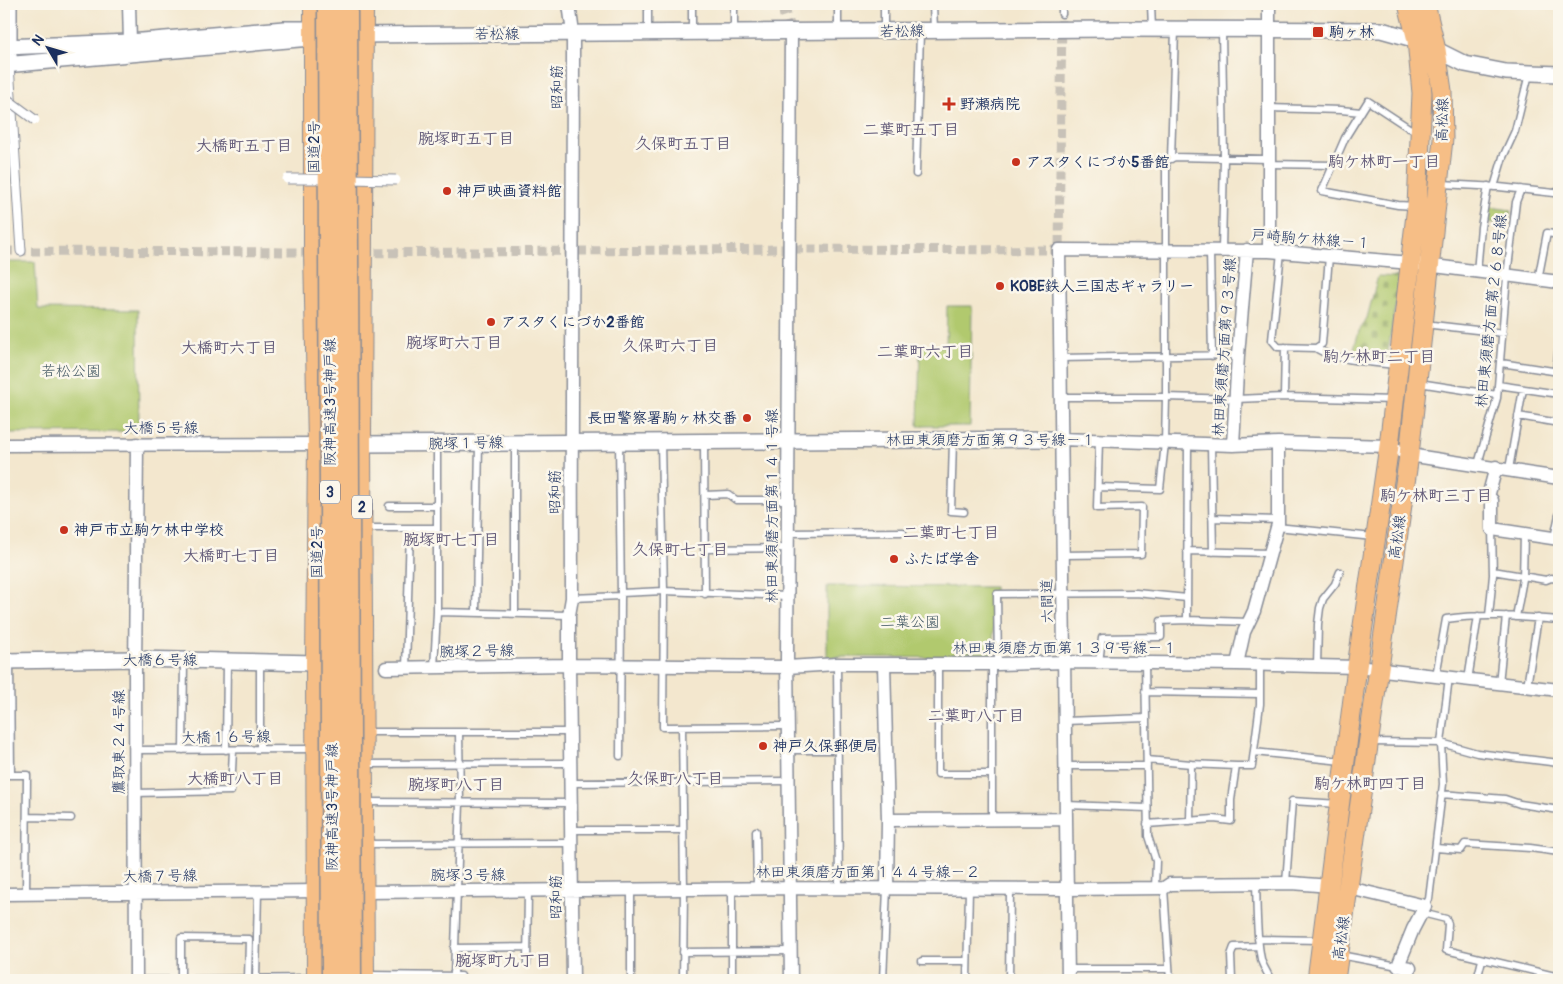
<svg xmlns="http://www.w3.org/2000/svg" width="1563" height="984" viewBox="0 0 1563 984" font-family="Pangolin,'Klee One',sans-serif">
	<defs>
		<pattern id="cemetery-stones" width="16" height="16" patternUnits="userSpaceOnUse" patternTransform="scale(1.25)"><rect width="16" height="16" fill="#b1c96e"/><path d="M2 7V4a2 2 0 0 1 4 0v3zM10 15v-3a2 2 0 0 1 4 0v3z" fill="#8fa45e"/></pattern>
	</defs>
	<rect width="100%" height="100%" fill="#fbf7ec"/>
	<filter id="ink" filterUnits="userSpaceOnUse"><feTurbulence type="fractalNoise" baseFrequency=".02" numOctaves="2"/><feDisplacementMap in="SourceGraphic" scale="10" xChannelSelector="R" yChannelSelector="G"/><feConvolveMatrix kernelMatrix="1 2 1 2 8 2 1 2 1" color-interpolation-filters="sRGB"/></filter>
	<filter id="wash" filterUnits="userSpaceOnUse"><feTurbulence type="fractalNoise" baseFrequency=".0096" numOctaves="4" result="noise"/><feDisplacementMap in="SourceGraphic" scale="20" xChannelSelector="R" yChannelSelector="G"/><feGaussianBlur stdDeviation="1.12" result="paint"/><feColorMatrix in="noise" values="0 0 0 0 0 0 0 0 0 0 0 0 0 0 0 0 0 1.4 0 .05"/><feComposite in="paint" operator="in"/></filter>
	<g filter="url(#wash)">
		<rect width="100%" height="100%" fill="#f3e7ce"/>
		<path fill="url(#cemetery-stones)" stroke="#667c66" d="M 1378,276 L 1400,277 L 1387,357 L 1352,355 L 1359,331 L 1367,318 Z"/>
		<path fill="#b1c96e" stroke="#667c66" d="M 1490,207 L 1511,210 L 1508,225 L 1488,222 Z
			M 4,262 L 35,262 L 38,309 L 138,310 L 139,432 L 4,433 Z
			M 947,306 L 972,306 L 970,426 L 918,426 L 920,346 L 946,346 Z
			M 827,586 L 994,587 L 993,658 L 827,657 Z"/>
	</g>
	<g filter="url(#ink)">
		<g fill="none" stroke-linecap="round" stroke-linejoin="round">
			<path stroke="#c8c2b8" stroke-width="9" stroke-dasharray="9 4.5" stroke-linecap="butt" d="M 4,251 L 314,252
				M 362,253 L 789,249 L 1059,250 L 1062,14"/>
			<path stroke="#c8c2b8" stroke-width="12" stroke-dasharray="12 6" stroke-linecap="butt" d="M 785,4 L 785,14 L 791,33"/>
			<defs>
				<path id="service" d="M 648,4 L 648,32
					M 692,4 L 692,32
					M 838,4 L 838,30
					M 884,4 L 884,31
					M 933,4 L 934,30
					M 1062,4 L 1062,14
					M 1151,4 L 1152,29
					M 734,32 L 734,4
					M 1268,108 L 1341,110 L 1361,112
					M 1171,159 L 1175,30
					M 1268,159 L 1175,157 L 1166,161 L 1166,397 L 1236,399 L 1284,397 L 1394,400
					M 1269,164 L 1333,165
					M 916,174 L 920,32
					M 1441,184 L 1499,187 L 1554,193 L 1559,191
					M 1494,187 L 1503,157 L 1515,131 L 1529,74
					M 1416,206 L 1398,205 L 1322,191 L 1345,138 L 1368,101 L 1409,128 L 1419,131
					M 1222,250 L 1224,158 L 1222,30
					M 1210,251 L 1212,356
					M 1281,252 L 1272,340 L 1278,347 L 1316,348 L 1322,344 L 1329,256
					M 1477,272 L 1481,227 L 1488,186
					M 1538,280 L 1547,233 L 1559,235
					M 1424,324 L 1503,333
					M 1316,348 C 1332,360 1376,363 1397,365
					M 1060,358 L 1238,355
					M 1501,363 L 1559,372
					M 1556,371 L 1559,346
					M 1419,383 L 1497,395
					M 1498,385 L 1559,394
					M 1060,397 L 1166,397 L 1165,443 L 1160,489 L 1098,487
					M 1284,397 L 1285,347
					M 1518,416 L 1559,423
					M 953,441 L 951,511 L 964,512
					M 515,442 L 515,614
					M 619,442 L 621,596 L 620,756
					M 661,442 L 664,591 L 663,727 L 788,726
					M 704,442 L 705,594
					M 1188,444 L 1187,620 L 1249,622
					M 1211,445 L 1213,552
					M 1478,464 L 1497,398 L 1507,276 L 1516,202 L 1521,189
					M 1509,469 L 1523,389
					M 705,495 L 728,494 L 736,500 L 788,500
					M 389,506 L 437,506
					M 1212,518 L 1278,520
					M 1277,527 L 1373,537
					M 363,528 L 437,528
					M 788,533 L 903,532
					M 1554,538 L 1559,515
					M 704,549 L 788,548
					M 1187,551 L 1270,553
					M 1063,555 L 1141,554 L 1142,507 L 1097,508 L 1099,441
					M 1493,571 L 1546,580 L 1551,578 L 1559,579
					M 621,593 L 664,591 L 787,596
					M 572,598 L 621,596
					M 437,612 L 569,615
					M 476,613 L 479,444
					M 1489,616 L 1493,575 L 1492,529
					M 1516,617 L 1523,579 L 1524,534
					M 260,661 L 260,749
					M 10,662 L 11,775
					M 1099,663 L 1102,638 L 1161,637 L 1161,621 L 1187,620
					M 1145,663 L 1148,836 L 1156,861 L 1155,888
					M 837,664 L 839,888
					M 938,664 L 938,774 L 992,774
					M 992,664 L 992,820
					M 998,664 L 997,594 L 1136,593 L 1187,598
					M 1317,666 L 1318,624 L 1320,608 L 1323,599 L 1335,584 L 1340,572
					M 434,668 L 437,612 L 437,444
					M 406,669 L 410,529
					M 1436,676 L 1446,619 C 1484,613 1522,617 1559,620
					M 1449,677 L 1441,743 L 1443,784 L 1429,899 L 1425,906 L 1426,914 L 1446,919 L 1448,924 L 1446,950 L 1559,977
					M 1468,680 L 1478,616
					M 1499,683 L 1506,616
					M 1527,686 L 1538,618
					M 1145,692 L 1260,694
					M 1065,721 L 1146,718
					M 682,728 L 684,890 L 683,980
					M 365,732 L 570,732
					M 1370,742 L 1441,743 L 1477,753 L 1559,763
					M 135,750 L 314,749
					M 183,750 L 184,661
					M 226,750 L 227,661
					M 788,750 L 837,750
					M 1254,752 L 1342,761
					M 1147,760 L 1191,764
					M 365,764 L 570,763
					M 1065,766 L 1147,766
					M 4,775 L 27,775 L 26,894
					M 571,783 L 789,781
					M 135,793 L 231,791 L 233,750
					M 1441,794 L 1505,799 L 1520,804 L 1559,810
					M 365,802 L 571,803
					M 1066,805 L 1147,808
					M 27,817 L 71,818
					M 1190,821 L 1191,764 L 1236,766
					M 1147,824 L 1214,819 L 1231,821 L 1231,800 L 1236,766 L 1252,766 L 1260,704 L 1260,665
					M 572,830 L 683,830
					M 756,831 L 757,888
					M 366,844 L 572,843
					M 1436,848 L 1461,850 L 1465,844 L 1530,848 L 1559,852
					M 1256,883 C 1257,908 1256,934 1261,959 C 1262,966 1268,972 1270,980
					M 1286,883 L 1292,801 L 1339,804
					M 1164,888 L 1170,980
					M 732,889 L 732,980
					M 1258,939 L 1320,940
					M 454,948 L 527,947
					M 683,952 L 790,951
					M 1340,955 L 1398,966
					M 922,961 L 967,961
					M 527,964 L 528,891
					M 1068,969 L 1169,969
					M 367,975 L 461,976 L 461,980
					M 454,976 L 460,803 L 459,732
					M 256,979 L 258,892
					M 136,980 L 315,978
					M 181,980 L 181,938 L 249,939 L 248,979
					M 631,980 L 631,890
					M 883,980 L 887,888
					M 967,980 L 969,889
					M 1009,980 L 1010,889
					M 1232,980 L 1231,955 L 1234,947 L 1259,946
					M 1477,980 L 1482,960"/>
				<path id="pedestrian" d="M 9,65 L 21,251"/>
				<path id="minor" d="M 129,4 L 130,42 L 132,49
					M 569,4 L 573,33 L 573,55 C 573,236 571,417 572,598 L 569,615 L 569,665 L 573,980
					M 1269,251 L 1269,4
					M 1061,439 L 1233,445 L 1278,443 L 1389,446 L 1409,455 L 1559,478
					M 4,445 L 318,444
					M 1233,445 L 1238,355 L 1247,250
					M 1496,467 L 1488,497 L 1492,500 L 1492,529 L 1559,539
					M 884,664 L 888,820 L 887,888
					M 1237,664 L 1244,632 L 1254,611 L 1278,524 L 1278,443
					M 386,668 L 569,665 L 787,667 L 837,664 L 998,664 L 1064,662 L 1237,664 L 1357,667 L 1559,690
					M 888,820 L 1066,819
					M 1349,888 L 1425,906 L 1413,929 L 1398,966 L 1410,968 L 1406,980
					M 364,892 L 790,888 L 1067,889 L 1164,888 L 1170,884 L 1292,883 L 1330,886
					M 4,894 L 317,891
					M 136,980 L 135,674 L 137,444
					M 791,980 L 787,658 L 791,33
					M 1068,980 L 1059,250 L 1269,251 L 1411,263 L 1559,282"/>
				<path id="tertiary" d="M 354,35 L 1117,29 L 1381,30 L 1417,40 L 1465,64 L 1506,72 L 1559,74
					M 4,47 L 130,42 L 284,29 L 322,29
					M 9,57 L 9,4
					M 4,65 L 323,37
					M 361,444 L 1061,439
					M 4,661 L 135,659 L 316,663"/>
				<path id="primary" d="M 1317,980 L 1357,667 L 1389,446 L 1417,206 L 1422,93 L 1417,40 L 1408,4
					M 1335,980 L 1409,455 L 1443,139 L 1442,91 L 1436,50 L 1425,4"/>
				<path id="trunk" d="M 314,4 L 314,252 L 318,444 L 316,663 L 317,980
					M 363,4 L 361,444 L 364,980"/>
			</defs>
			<use href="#service" stroke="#878b96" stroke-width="9"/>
			<use href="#pedestrian" stroke="#878b96" stroke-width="11"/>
			<use href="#minor" stroke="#878b96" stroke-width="15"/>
			<use href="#tertiary" stroke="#878b96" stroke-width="18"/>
			<use href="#primary" stroke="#878b96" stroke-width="21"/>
			<use href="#trunk" stroke="#878b96" stroke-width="22"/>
			<use href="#service" stroke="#fff" stroke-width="6"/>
			<use href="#pedestrian" stroke="#fff" stroke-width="9"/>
			<use href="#minor" stroke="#fff" stroke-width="12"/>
			<use href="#tertiary" stroke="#fff" stroke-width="15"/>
			<use href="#primary" stroke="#f6be86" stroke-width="19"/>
			<use href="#trunk" stroke="#f6be86" stroke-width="20"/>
			<defs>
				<path id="pedestrian-bridge" d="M 4,97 L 35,120
					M 287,179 L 330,179
					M 348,179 L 396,180"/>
				<path id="motorway-bridge" d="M 329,4 L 333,980
					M 346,4 L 350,980"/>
			</defs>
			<use href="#pedestrian-bridge" stroke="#878b96" stroke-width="11" stroke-linecap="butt"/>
			<use href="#motorway-bridge" stroke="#878b96" stroke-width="25" stroke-linecap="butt"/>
			<use href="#pedestrian-bridge" stroke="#fff" stroke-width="9"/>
			<use href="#motorway-bridge" stroke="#f6be86" stroke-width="22"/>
		</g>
	</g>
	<g fill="#c8321e" stroke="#fbf7ec" stroke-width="2">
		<rect x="1312" y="26" width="12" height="12" rx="2.5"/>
		<path d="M946.5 96.5h5v5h5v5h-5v5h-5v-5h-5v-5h5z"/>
		<circle cx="1016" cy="162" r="5"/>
		<circle cx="447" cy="191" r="5"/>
		<circle cx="1000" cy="286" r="5"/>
		<circle cx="491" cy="322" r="5"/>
		<circle cx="747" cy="418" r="5"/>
		<circle cx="64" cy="530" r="5"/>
		<circle cx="894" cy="559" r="5"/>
		<circle cx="763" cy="746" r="5"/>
	</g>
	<g text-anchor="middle" stroke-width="5" stroke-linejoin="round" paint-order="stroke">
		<g fill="#fbf7ec" stroke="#5e6b89" stroke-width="1">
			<rect x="320" y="480.5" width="20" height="23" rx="4"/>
			<rect x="352" y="495.5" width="20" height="23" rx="4"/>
		</g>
		<g font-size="14" font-weight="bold" fill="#1b2f5e">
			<text x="330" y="497">3</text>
			<text x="362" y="512">2</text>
		</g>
		<g font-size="15" fill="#1b2f5e" stroke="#fbf7ec">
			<text transform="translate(902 31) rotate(-1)" y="5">若松線</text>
			<text x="497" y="39">若松線</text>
			<text transform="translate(557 87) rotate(-90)" y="5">昭和筋</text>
			<text transform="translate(1442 120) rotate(-89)" y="5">高松線</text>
			<text transform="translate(314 147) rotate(-90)" y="5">国道2号</text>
			<text transform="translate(1311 239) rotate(4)" y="5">戸崎駒ケ林線－１</text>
			<text transform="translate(1491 311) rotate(-84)" y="5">林田東須磨方面第２６８号線</text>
			<text transform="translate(1224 347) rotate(-86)" y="5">林田東須磨方面第９３号線</text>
			<text transform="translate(330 402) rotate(-90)" y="5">阪神高速3号神戸線</text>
			<text x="161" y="433">大橋５号線</text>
			<text x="991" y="445">林田東須磨方面第９３号線－１</text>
			<text transform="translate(466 443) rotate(-1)" y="5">腕塚１号線</text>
			<text transform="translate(555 492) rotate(-90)" y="5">昭和筋</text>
			<text transform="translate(772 506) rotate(-90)" y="5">林田東須磨方面第１４１号線</text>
			<text transform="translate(1397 537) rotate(-82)" y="5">高松線</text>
			<text transform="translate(317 552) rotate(-90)" y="5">国道2号</text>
			<text transform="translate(1047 601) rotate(-91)" y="5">六間道</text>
			<text x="1065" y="653">林田東須磨方面第１３９号線－１</text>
			<text transform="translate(477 651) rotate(-1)" y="5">腕塚２号線</text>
			<text x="160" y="665">大橋６号線</text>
			<text transform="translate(226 737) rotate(-1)" y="5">大橋１６号線</text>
			<text transform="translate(119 742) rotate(-90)" y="5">鷹取東２４号線</text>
			<text transform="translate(332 807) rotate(-90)" y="5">阪神高速3号神戸線</text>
			<text x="868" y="877">林田東須磨方面第１４４号線－２</text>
			<text x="468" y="880">腕塚３号線</text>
			<text transform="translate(160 876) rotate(-1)" y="5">大橋７号線</text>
			<text transform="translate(556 897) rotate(-90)" y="5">昭和筋</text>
			<text transform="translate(1341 938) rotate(-82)" y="5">高松線</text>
		</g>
		<g font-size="15" font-weight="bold" fill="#1b2f5e" stroke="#fbf7ec" text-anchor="start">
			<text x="1329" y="37">駒ヶ林</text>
			<text x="960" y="109">野瀬病院</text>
			<text x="1026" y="167">アスタくにづか5番館</text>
			<text x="457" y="196">神戸映画資料館</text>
			<text x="1010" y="291">KOBE鉄人三国志ギャラリー</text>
			<text x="501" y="327">アスタくにづか2番館</text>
			<text x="737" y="423" text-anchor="end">長田警察署駒ヶ林交番</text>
			<text x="74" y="535">神戸市立駒ケ林中学校</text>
			<text x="904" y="564">ふたば学舎</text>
			<text x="773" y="751">神戸久保郵便局</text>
		</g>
		<g font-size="15" fill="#405662" stroke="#fbf7ec">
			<text x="71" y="376">若松公園</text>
			<text x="910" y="627">二葉公園</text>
		</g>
		<g font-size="16" font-weight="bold" fill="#635b79" stroke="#fbf7ec">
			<text x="911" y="135">二葉町五丁目</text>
			<text x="466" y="144">腕塚町五丁目</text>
			<text x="683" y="149">久保町五丁目</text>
			<text x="244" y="151">大橋町五丁目</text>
			<text x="1384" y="167">駒ケ林町一丁目</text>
			<text x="454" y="348">腕塚町六丁目</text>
			<text x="670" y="351">久保町六丁目</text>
			<text x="229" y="353">大橋町六丁目</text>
			<text x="925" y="357">二葉町六丁目</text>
			<text x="1379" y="362">駒ケ林町二丁目</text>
			<text x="1436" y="501">駒ケ林町三丁目</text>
			<text x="951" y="538">二葉町七丁目</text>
			<text x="451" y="545">腕塚町七丁目</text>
			<text x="680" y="555">久保町七丁目</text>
			<text x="231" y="561">大橋町七丁目</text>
			<text x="976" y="721">二葉町八丁目</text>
			<text x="235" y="784">大橋町八丁目</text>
			<text x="675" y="784">久保町八丁目</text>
			<text x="1370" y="789">駒ケ林町四丁目</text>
			<text x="456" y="790">腕塚町八丁目</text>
			<text x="503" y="966">腕塚町九丁目</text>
		</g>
	</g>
	<rect width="1563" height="984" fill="none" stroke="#fbf7ec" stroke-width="20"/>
	<g transform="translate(48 48) rotate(308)" stroke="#fbf7ec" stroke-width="4" paint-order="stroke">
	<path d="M0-4L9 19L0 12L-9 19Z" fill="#1b2f5e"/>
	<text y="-8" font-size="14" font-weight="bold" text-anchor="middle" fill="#1b2f5e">N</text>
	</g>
</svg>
